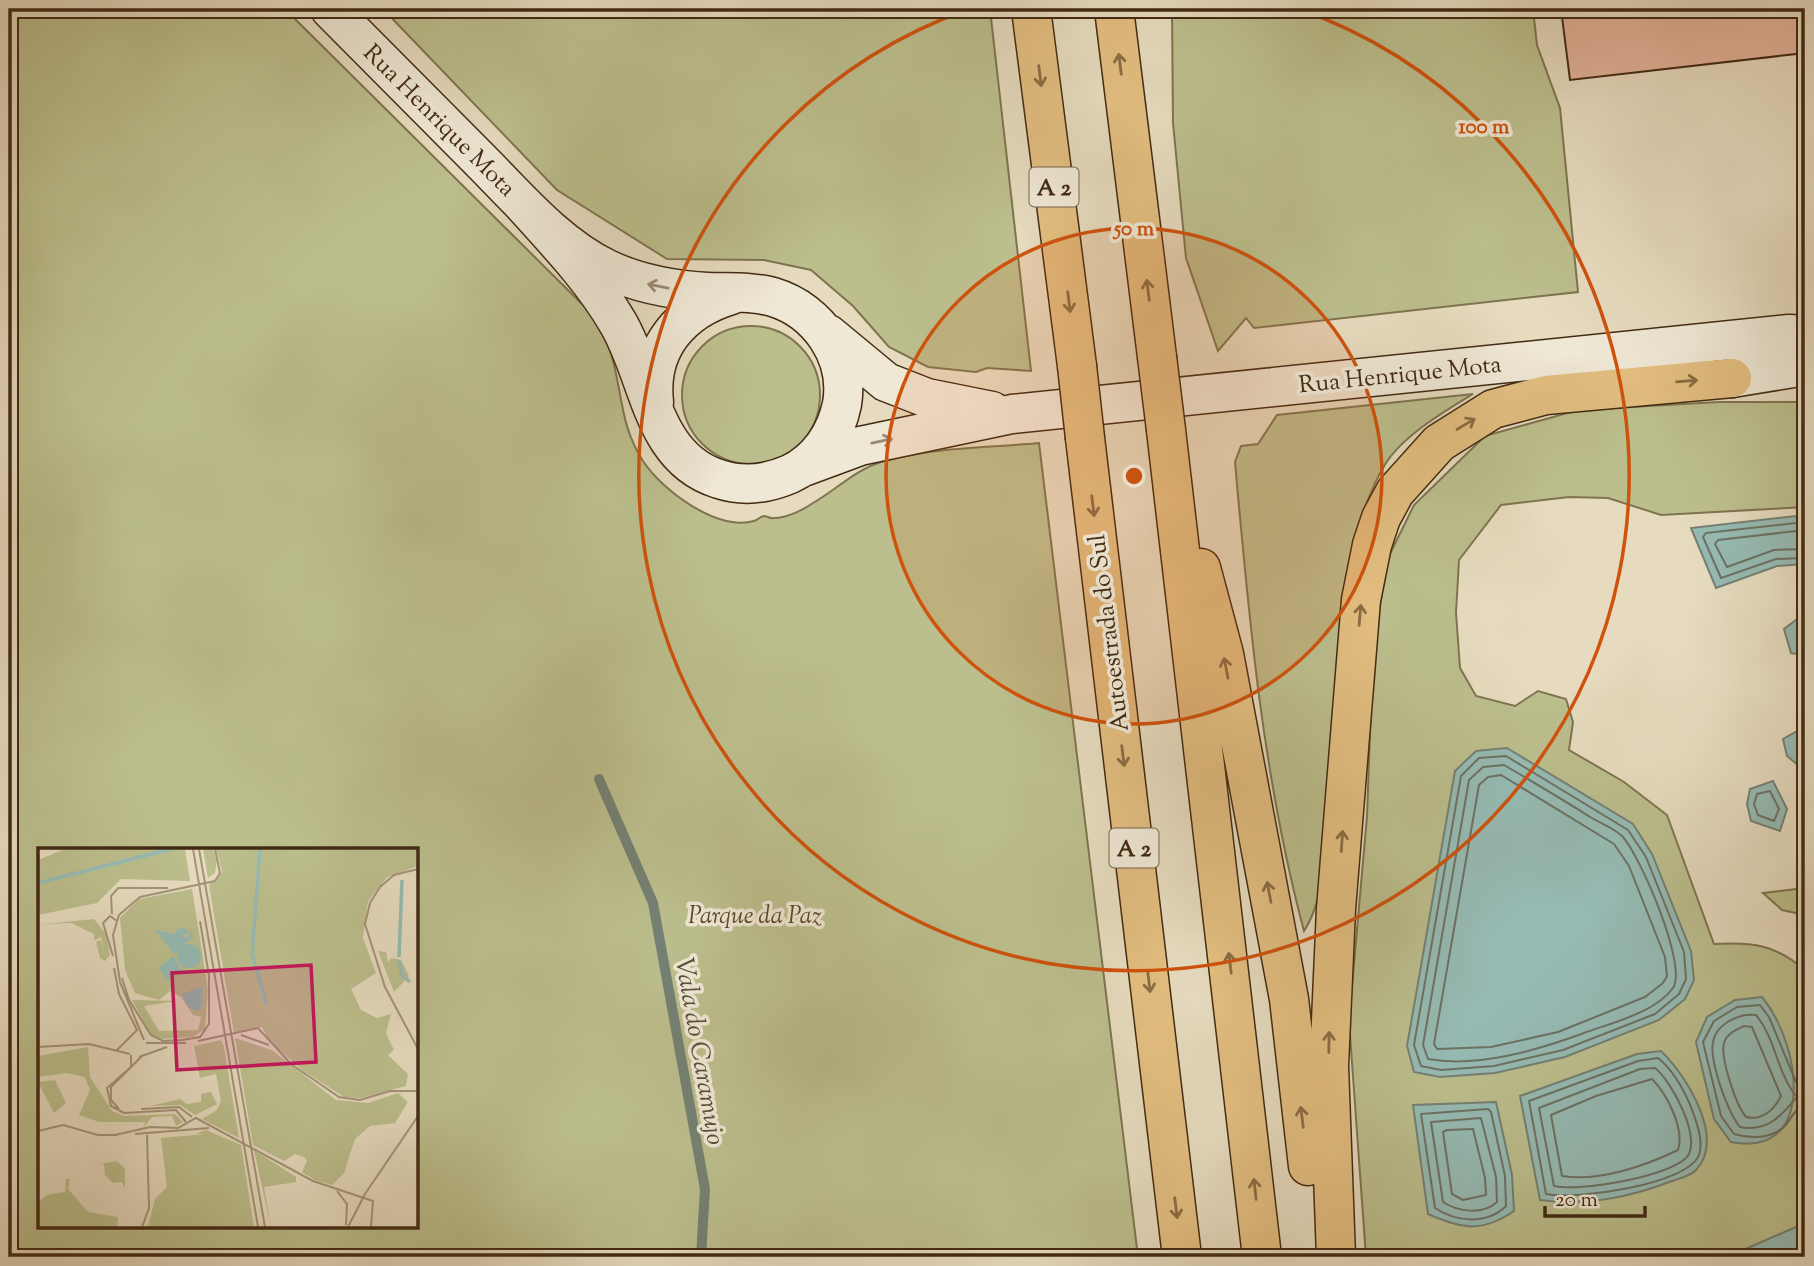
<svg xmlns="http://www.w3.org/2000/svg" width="1814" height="1266" viewBox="0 0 1814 1266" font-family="'Sorts Mill Goudy',serif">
	<rect width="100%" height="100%" fill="#e6dbbf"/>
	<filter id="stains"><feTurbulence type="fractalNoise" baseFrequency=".00286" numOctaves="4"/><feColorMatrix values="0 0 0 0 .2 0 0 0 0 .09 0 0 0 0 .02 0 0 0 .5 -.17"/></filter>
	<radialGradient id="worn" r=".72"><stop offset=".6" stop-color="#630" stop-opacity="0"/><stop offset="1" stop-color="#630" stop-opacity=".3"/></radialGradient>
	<path fill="#bcbe8d" stroke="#7f7450" stroke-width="2" fill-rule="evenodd" d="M 9,9 L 285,9 L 587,309 C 629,360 610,411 643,461 C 662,490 716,531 754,521 C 758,520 759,517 764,516 C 767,516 770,519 774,518 C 787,518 803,510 813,503 C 836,490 855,470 881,462 C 931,447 987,448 1039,443 L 1138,1257 L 9,1257 ZM 40,850 L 416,850 L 416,1226 L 40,1226 Z
		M 383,9 L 990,9 L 1031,371 L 987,368 L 976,372 L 928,367 L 889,347 L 853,306 L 811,270 L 764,260 L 667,259 L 557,190 Z
		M 1172,9 L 1533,9 L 1537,45 L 1560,108 L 1578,292 L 1254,328 L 1246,318 L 1218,351 L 1186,258 L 1173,123 Z
		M682 395a69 69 0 1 1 138 0a69 69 0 1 1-138 0Z
		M 1473,394 C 1445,411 1404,435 1386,463 C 1334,545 1336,710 1330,807 C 1327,846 1325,898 1304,931 C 1263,778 1249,620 1235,462 L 1241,446 L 1258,444 L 1277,415 Z
		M 1719,402 L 1805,402 L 1805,507 L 1661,515 L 1608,498 L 1569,497 L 1501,505 L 1459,560 L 1456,613 L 1460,668 L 1476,696 L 1515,706 L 1538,691 L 1566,699 L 1573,722 L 1569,750 L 1624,782 L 1667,815 L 1714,944 C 1753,942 1774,944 1805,970 L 1805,1257 L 1366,1257 L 1349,1021 L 1367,816 L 1373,651 L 1387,560 L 1414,505 L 1485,436 L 1578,410 Z
		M 1805,888 L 1805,915 L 1782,910 L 1763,893 Z"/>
	<path fill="#96bbb4" stroke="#748174" stroke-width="2" d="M 1805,515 L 1805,564 L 1777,566 L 1716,588 L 1691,528 Z
		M 1800,617 L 1805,617 L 1805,655 L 1791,653 L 1784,629 Z
		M 1799,730 L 1805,730 L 1805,766 L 1799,766 L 1787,756 L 1783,739 Z
		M 1507,748 L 1633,824 L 1652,854 L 1691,951 L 1694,980 L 1685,999 L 1659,1020 L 1565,1057 L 1495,1073 L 1440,1077 L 1414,1072 L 1407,1046 L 1455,771 L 1476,751 Z
		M 1773,781 L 1787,809 L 1780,831 L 1751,821 L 1747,804 L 1750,789 Z
		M 1762,997 C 1804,1049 1814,1159 1731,1142 L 1714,1119 L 1696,1042 L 1707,1017 L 1735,1000 Z
		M 1661,1051 C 1686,1075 1726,1138 1696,1170 C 1691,1176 1680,1178 1672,1181 C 1628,1198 1586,1206 1540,1200 L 1520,1096 L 1637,1054 Z
		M 1496,1102 L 1512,1175 L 1514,1211 C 1482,1233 1462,1229 1428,1214 L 1413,1105 Z
		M 1805,1223 L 1805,1257 L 1727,1257 L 1734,1254 Z"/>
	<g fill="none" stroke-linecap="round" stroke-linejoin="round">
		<path stroke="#6c7264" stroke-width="2" d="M 1805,522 L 1706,533 L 1703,537 L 1721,578 L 1776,559 L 1805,558
			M 1805,530 L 1718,540 L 1715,544 L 1727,567 L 1774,550 L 1805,549
			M 1506,756 L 1628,830 L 1646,857 L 1684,952 L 1686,979 L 1679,994 L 1655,1014 L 1563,1050 L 1494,1066 L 1441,1070 L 1421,1066 L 1414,1045 L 1461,776 L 1479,758 Z
			M 1504,765 C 1533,782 1562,799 1590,817 C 1600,823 1614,828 1622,836 C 1640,855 1688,966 1673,988 C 1655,1013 1611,1023 1584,1033 C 1538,1050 1478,1068 1428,1059 L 1423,1045 L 1469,780 L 1483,767 Z
			M 1501,775 L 1614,844 L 1629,866 L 1665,957 L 1667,976 L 1663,983 L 1645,997 L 1558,1032 L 1491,1047 L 1437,1049 L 1434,1044 L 1479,785 L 1488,777 Z
			M 1770,791 L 1779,809 L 1774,821 L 1758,815 L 1754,804 L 1757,794 Z
			M 1756,1015 C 1776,1039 1777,1074 1797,1097 C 1781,1116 1768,1132 1740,1127 C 1728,1112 1709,1062 1713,1042 C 1716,1024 1739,1013 1756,1015 Z
			M 1744,1026 L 1752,1027 L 1781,1096 C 1774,1110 1762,1121 1746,1117 C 1736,1105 1720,1058 1724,1043 C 1726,1034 1736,1030 1744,1026 Z
			M 1658,1058 C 1673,1070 1684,1090 1691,1107 C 1696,1121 1704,1140 1699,1155 C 1687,1185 1575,1200 1546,1194 L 1529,1101 L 1638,1061 Z
			M 1655,1068 C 1671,1080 1705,1142 1685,1159 C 1663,1177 1581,1192 1554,1186 L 1539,1108 L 1640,1069 Z
			M 1652,1079 C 1667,1094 1685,1129 1678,1150 C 1645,1166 1599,1182 1562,1176 L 1551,1115 L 1596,1096 Z
			M 1805,1087 L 1796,1082 L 1769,1017 L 1760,1005 L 1737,1007 L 1714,1021 L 1703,1042 L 1721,1116 L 1734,1134 C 1751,1139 1771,1139 1785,1126 C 1792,1118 1794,1108 1805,1107
			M 1488,1109 L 1491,1112 L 1505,1176 L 1506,1206 C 1487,1225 1456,1222 1435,1208 L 1421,1114 Z
			M 1481,1118 L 1496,1177 L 1497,1202 C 1483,1215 1458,1212 1443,1202 L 1431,1122 Z
			M 1473,1129 L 1485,1178 L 1486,1195 L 1463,1200 L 1452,1194 L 1443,1132 L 1447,1130 Z"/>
		<path stroke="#748174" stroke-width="10" d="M 599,779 L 653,903 L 705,1189 L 701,1257"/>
	</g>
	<path fill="#e3b39a" stroke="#422a13" stroke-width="2" d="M 1561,9 L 1805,9 L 1805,53 L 1570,80 Z"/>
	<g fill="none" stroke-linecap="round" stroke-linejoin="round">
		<defs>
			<path id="secondary" d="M 330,9 C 380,59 430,109 479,159 C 518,198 557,245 607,269 C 639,284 672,290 707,292 C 728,293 752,291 773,297 C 819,311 850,357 842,404 C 836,434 818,461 790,474 C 767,484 743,487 719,479 C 651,458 650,377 618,323 C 592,278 555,240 520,201
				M 828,334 L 886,382 L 927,398 L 992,411
				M 1732,378 L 1805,366
				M 654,402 C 648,348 681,310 731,295
				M 806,466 L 860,446 L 1012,414 L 1789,334 L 1805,335"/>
			<path id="highway" d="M 1031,9 L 1077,366
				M 1114,9 L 1157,357
				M 1166,430 L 1262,1257
				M 1085,438 L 1182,1257
				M 1201,568 L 1224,654 L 1289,999 L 1308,1166
				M 1336,1257 L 1329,1066 L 1336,909 L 1361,600 L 1372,545 L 1381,518 L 1395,492 L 1439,443 L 1493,409 L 1546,395 L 1732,378"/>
		</defs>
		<use href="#secondary" stroke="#422a13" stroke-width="41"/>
		<use href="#highway" stroke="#422a13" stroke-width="41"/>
		<use href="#secondary" stroke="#efe8d5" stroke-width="38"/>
		<use href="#highway" stroke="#e3be80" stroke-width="38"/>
		<defs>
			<path id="highway-bridge" d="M 1157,357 L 1166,430
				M 1077,366 L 1085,438"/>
		</defs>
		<use href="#highway-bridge" stroke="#422a13" stroke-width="41" stroke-linecap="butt"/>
		<use href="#highway-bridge" stroke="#e3be80" stroke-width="38"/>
	</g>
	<defs><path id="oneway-shaft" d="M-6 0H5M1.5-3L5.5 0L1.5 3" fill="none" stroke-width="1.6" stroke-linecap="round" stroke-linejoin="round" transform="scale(1.75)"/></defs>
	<g stroke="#8a6d44">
		<use href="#oneway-shaft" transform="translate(1120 64) rotate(-97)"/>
		<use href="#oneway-shaft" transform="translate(1040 76) rotate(83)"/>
		<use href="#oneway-shaft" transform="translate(1148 290) rotate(-97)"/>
		<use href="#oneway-shaft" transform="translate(1069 302) rotate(83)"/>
		<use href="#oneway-shaft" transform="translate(1687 381) rotate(-5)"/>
		<use href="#oneway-shaft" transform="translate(1466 424) rotate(-31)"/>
		<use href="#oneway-shaft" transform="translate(1093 506) rotate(83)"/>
		<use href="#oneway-shaft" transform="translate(1360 615) rotate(-85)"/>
		<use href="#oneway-shaft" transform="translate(1226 668) rotate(-101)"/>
		<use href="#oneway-shaft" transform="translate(1123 756) rotate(83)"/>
		<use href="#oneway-shaft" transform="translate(1342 841) rotate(-86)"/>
		<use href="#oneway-shaft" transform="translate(1269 892) rotate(-101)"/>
		<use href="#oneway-shaft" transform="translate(1230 963) rotate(-97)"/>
		<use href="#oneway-shaft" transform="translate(1149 982) rotate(83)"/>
		<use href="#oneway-shaft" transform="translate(1329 1042) rotate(-89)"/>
		<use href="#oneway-shaft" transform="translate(1302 1117) rotate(-97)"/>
		<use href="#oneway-shaft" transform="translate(1255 1189) rotate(-96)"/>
		<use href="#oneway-shaft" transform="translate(1176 1208) rotate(83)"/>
	</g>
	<g stroke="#988974">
		<use href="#oneway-shaft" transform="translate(658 286) rotate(-169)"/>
		<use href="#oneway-shaft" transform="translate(882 441) rotate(-12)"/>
	</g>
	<circle cx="1134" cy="476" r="248" fill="#cf520d" fill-opacity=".12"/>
	<g fill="none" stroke="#cf520d" stroke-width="3.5">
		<circle cx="1134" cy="476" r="248"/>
		<path d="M1299 9A495 495 0 1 1 969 9"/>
	</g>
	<g text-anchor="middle" stroke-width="7" stroke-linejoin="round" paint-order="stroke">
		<g fill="#efe8d5" stroke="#76634d" stroke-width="2">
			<rect x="1029.5" y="167.5" width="49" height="39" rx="5"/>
			<rect x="1109.5" y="828.5" width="49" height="39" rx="5"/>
		</g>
		<g font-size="23" font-weight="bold" fill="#422a13">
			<text x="1054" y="195">A 2</text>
			<text x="1134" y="856">A 2</text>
		</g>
		<g font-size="24" fill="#422a13" stroke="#efe8d5">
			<text transform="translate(440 120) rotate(45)" y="8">Rua Henrique Mota</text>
			<text transform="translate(1400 374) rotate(-6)" y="8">Rua Henrique Mota</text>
			<text transform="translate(1108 633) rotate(-97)" y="8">Autoestrada do Sul</text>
		</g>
		<g font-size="24" font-style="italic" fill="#5a482b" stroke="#efe8d5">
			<text x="755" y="923">Parque da Paz</text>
		</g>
		<g font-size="26" font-style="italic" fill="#574e3b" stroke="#efe8d5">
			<text transform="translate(701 1051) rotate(80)" y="9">Vala do Caramujo</text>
		</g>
	</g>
	<g transform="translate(38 848)">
		<rect width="380" height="380" fill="#e6dbbf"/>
		<path d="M 27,1 L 147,1 L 152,33 L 83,31 L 59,55 L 0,67 L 0,12 ZM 165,1 L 175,1 L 179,12 L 177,25 L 170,30 ZM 178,1 L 380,1 L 380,18 L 349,29 L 330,53 L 325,90 L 338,125 L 313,141 L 323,162 L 339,170 L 353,166 L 348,185 L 356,202 L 350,207 L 370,226 L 368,238 L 323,250 L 306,249 L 264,222 L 231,193 L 224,179 L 196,185 L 171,37 L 184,24 ZM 154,41 L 170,142 L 167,181 L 155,189 L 123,191 L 113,186 L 94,152 L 139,153 L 106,158 L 121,183 L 160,182 L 163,169 L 155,167 L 143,149 L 132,143 L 121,152 L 97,145 L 87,122 L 82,70 L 101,51 ZM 56,71 L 68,86 L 72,107 L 67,113 L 62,110 L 58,94 L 63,92 L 67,108 L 63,89 L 56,92 L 56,86 L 33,75 L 0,77 ZM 340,103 L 348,104 L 350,115 L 353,110 L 363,112 L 371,128 L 356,144 ZM 197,190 L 234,202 L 298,252 L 330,255 L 360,245 L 370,254 L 357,275 L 332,278 L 317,291 L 306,325 L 294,337 L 277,332 L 264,324 L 269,313 L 266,309 L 257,306 L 246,313 L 215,297 ZM 183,192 L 186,199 L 201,290 L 164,271 L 179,262 L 183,253 L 178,226 L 162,230 L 156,198 ZM 50,199 L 52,229 L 74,263 L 86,268 L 137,266 L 145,274 L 138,278 L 134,268 L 114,269 L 106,279 L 107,274 L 61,274 L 41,267 L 52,242 L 47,229 L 29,225 L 0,229 L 0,208 ZM 17,232 L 28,255 L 16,265 L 0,234 ZM 173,244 L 179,256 L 157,267 L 142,257 L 113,258 L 142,251 L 149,256 L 163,254 L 163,246 ZM 168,282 L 203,297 L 216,379 L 110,379 L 117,351 L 129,339 L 123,290 L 168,286 L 158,286 ZM 216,302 L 258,329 L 258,334 L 226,339 L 233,379 ZM 79,313 L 87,321 L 87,340 L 84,334 L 75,335 L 67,327 L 66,316 L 61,316 ZM 28,331 L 32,331 L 30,341 L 50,364 L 80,369 L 79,379 L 0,379 L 0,355 L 9,347 L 27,344 Z" fill="#bcbe8d"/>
		<path d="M 146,80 L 151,83 L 143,89 L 150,89 L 154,81 L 155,89 L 136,106 L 117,82 L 138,86 L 139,81 ZM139 108a12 12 0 1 1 24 0a12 12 0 1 1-24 0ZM 135,108 L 144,123 L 128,132 L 121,120 ZM 165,138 L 163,161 L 159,163 L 149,158 L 144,146 Z" fill="#96bbb4"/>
		<path fill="none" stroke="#96bbb4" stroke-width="3.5" d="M 222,1 L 214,107 L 229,157M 0,35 L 133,1M 361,109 L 364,32M 361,113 L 364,127 L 372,134"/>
		<path fill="none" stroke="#a4947a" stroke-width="2" d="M 155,1 L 220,379M 161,1 L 227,379M 380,21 L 356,27 L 342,39 L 332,55 L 327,76 L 347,139 L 380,201M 74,66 L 73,48 L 80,40 L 130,40M 75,108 L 65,75 L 72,68 L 79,73M 76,120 L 81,146 L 99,182 L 78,203M 84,130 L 91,152 L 113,187 L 125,193 L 144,192M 203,187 L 231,197M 106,192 L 82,134 L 75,87 L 81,67 L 102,49 L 177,33 L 182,25 L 177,1M 144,192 L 162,189 L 171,176 L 171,128 L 162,73M 160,193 L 220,180 L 253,216 L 301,249 L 322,252 L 352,243 L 380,243M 108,195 L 148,195M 0,199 L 51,196 L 92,206M 93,207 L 93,219 L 69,240 L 73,258 L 86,265 L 138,262 L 148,274M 101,209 L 129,199M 81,261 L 73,252 L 73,239 L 104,208M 103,261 L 141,259 L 154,269M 0,283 L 25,277 L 60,287 L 79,287M 97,286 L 171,280M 77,287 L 112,279 L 140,280 L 158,270 L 275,333 L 335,353 L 333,379M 299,343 L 309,356 L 308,377M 104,379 L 111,360 L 109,287M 310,379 L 327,346 L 380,268"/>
		<path fill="#c2185b" fill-opacity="0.15" stroke="#c2185b" stroke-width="3.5" d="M 273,117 L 278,214 L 139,222 L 134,125 Z"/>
		<rect width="380" height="380" fill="none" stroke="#422a13" stroke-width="3.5"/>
	</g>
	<circle cx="1134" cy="476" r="10" fill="#cf520d" stroke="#efe8d5" stroke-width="3.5"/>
	<g font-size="21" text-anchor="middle" font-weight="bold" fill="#cf520d" stroke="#efe8d5" stroke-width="7" stroke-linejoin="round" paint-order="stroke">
		<text x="1484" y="133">100 m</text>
		<text x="1134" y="235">50 m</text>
	</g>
	<rect width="1814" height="1266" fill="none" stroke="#e6dbbf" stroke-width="35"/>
	<rect x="10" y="10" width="1793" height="1245" fill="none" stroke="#422a13" stroke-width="3.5"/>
	<rect x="18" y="18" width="1779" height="1231" fill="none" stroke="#422a13" stroke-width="2"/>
	<path d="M1545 1206v10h100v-10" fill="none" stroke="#422a13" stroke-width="3.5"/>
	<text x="1555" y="1206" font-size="21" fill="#422a13" stroke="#efe8d5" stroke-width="5" paint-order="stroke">20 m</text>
	<rect width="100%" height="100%" filter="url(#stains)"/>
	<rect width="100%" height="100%" fill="url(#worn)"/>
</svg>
